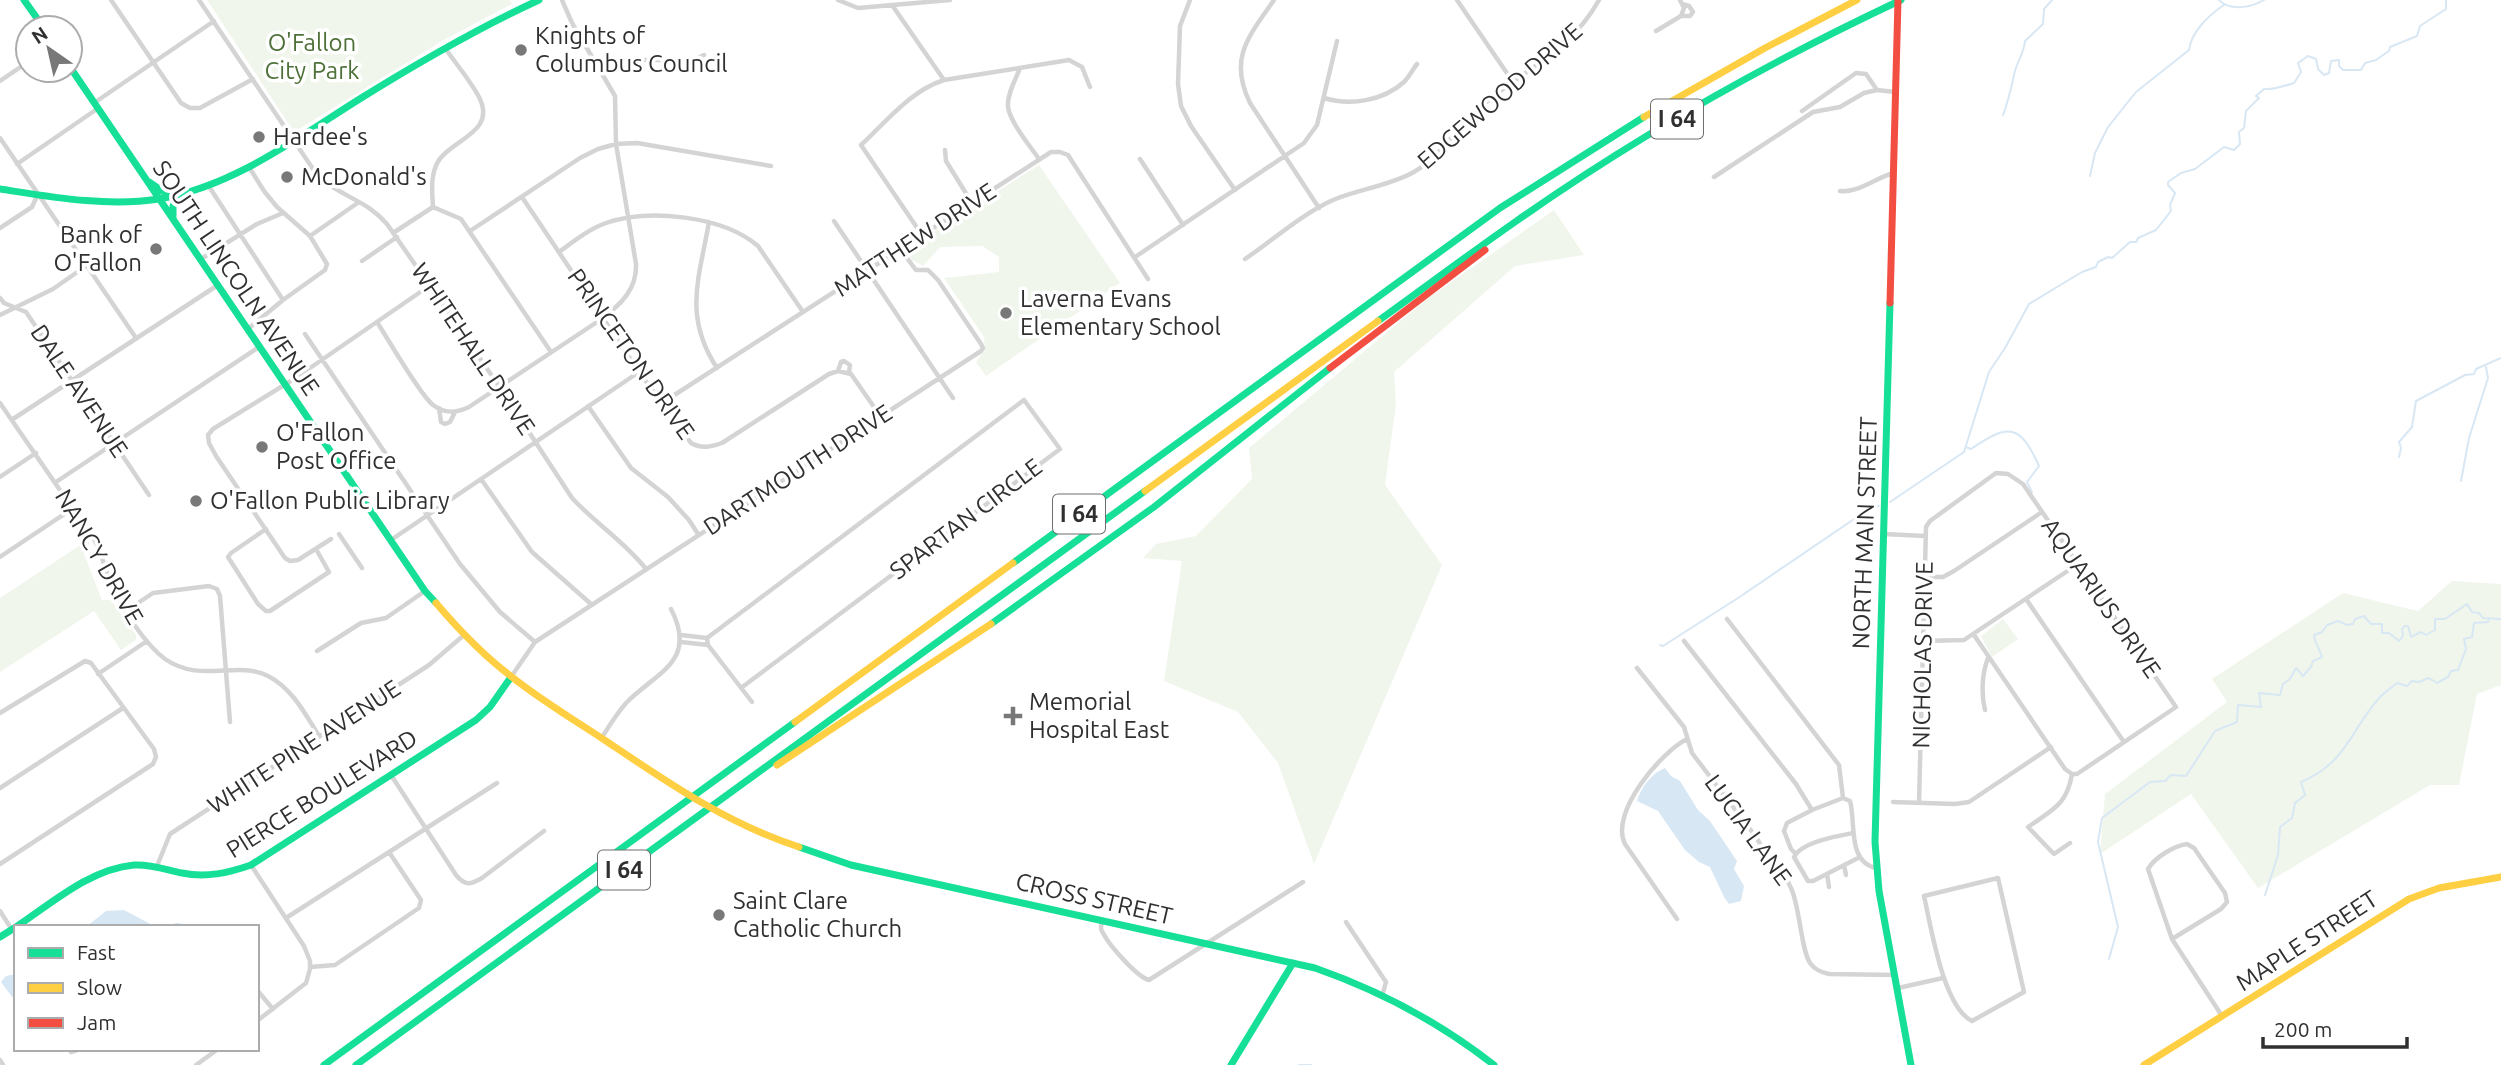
<svg xmlns="http://www.w3.org/2000/svg" width="2501" height="1065" viewBox="0 0 2501 1065" font-family="Ubuntu,sans-serif">
	<rect width="100%" height="100%" fill="#fff"/>
	<path fill="#f1f6ec" d="M 207,0 L 510,0 L 512,4 L 442,41 L 294,132 Z
		M 1039,165 L 1120,283 L 986,376 L 976,362 L 985,350 L 984,337 L 944,278 L 999,272 L 999,257 L 982,246 L 940,247 L 923,266 L 910,259 L 908,253 L 911,246 Z
		M 1554,210 L 1584,255 L 1515,266 L 1394,372 L 1396,404 L 1385,485 L 1442,565 L 1314,864 L 1278,763 L 1238,712 L 1164,681 L 1182,561 L 1143,558 L 1156,544 L 1196,536 L 1252,479 L 1249,448 L 1423,302 Z
		M 88,540 L 90,543 L 84,554 L 102,600 L 111,600 L 136,635 L 136,640 L 121,650 L 94,611 L 0,672 L 0,598 Z
		M 2452,581 L 2501,584 L 2501,685 L 2477,694 L 2459,785 L 2430,785 L 2258,888 L 2191,794 L 2100,854 L 2105,794 L 2227,702 L 2212,679 L 2343,593 L 2418,611 Z
		M 2003,619 L 2018,639 L 1992,657 L 1981,636 Z"/>
	<path fill="#d8e7f4" d="M 1665,768 L 1671,776 L 1680,781 L 1698,810 L 1710,821 L 1737,861 L 1734,869 L 1744,886 L 1741,901 L 1729,904 L 1724,897 L 1710,867 L 1699,862 L 1685,850 L 1658,811 L 1637,801 C 1641,787 1652,773 1665,768 Z
		M 106,911 L 124,910 L 156,927 L 177,923 L 203,927 L 86,927 Z
		M 16,974 L 16,1002 L 1,982 L 6,976 Z"/>
	<g fill="none" stroke-linecap="round" stroke-linejoin="round">
		<path stroke="#d8e7f4" stroke-width="2" d="M 2219,0 C 2231,12 2252,7 2264,0
			M 2003,115 C 2008,102 2011,89 2014,75 C 2016,63 2024,54 2025,41 L 2043,24 L 2044,9 L 2052,0
			M 2090,176 L 2095,153 L 2108,127 L 2136,92 L 2189,50 C 2191,32 2209,15 2224,5
			M 1966,447 L 1971,449 C 2009,423 2020,424 2039,466 L 2027,482 L 2032,492
			M 2399,457 L 2401,448 L 2399,442 L 2412,427 L 2416,401 L 2465,375 L 2474,374 L 2476,369 L 2501,358
			M 2461,481 L 2469,438 L 2488,378 L 2486,367
			M 1890,502 L 1964,452 L 1989,372 L 2005,348 L 2029,304 L 2082,272 L 2096,267 L 2098,262 L 2108,257 L 2112,258 L 2130,242 L 2136,242 L 2138,238 L 2156,230 L 2171,211 L 2170,205 L 2175,193 L 2168,185 L 2168,182 L 2181,173 L 2195,169 L 2224,147 L 2234,150 L 2240,144 L 2239,132 L 2244,128 L 2246,111 L 2259,98 L 2256,96 L 2264,89 C 2273,90 2285,86 2294,83 L 2301,72 L 2298,63 L 2308,56 L 2316,59 L 2318,69 L 2324,75 L 2329,73 L 2331,61 L 2339,60 L 2339,66 L 2343,70 L 2361,70 L 2365,63 L 2376,60 L 2389,51 L 2390,47 L 2417,36 L 2420,26 L 2446,9 L 2446,0
			M 1660,645 L 1663,646 L 1738,598 L 1866,511 L 1879,506
			M 2265,895 L 2278,855 L 2280,827 L 2292,818 L 2295,803 L 2305,795 L 2301,782 C 2348,762 2350,730 2380,697 C 2385,692 2391,688 2397,683 L 2407,686 L 2412,681 L 2419,682 L 2429,678 L 2437,683 L 2448,677 L 2451,671 L 2458,670 L 2466,649 L 2464,639 L 2472,637 L 2474,623 L 2488,622 L 2489,618
			M 2109,959 L 2118,927 L 2098,842 L 2102,818 L 2150,782 L 2165,781 L 2171,775 L 2186,776 L 2215,731 L 2237,722 L 2238,705 L 2261,707 L 2259,693 L 2280,695 L 2283,684 L 2290,679 L 2296,668 L 2303,676 L 2311,667 L 2313,661 L 2322,657 C 2320,649 2315,644 2314,635 L 2322,632 L 2327,625 L 2338,621 L 2347,625 L 2353,624 L 2355,619 L 2364,616 L 2371,624 L 2382,624 L 2382,633 L 2389,633 L 2399,641 L 2403,636 L 2402,629 L 2405,626 L 2408,626 L 2411,637 L 2421,632 L 2426,635 L 2435,630 L 2435,619 L 2445,619 L 2467,604 L 2472,612 L 2479,613 L 2483,618 L 2501,619
			M 1299,1065 L 1311,1065"/>
		<path stroke="#d4d4d4" stroke-width="4.5" d="M 111,0 L 181,103 L 190,108 L 200,108 L 253,79
			M 199,0 L 315,172 C 339,198 365,198 387,224 L 499,386 L 572,498 C 595,523 625,542 646,569
			M 838,0 L 858,8 L 950,0
			M 1190,0 L 1180,26 L 1178,84 L 1181,106 L 1191,126 L 1235,190
			M 1274,0 C 1249,36 1228,58 1250,103 L 1319,208
			M 1457,0 L 1513,82
			M 892,5 L 944,80
			M 1681,16 L 1690,16 L 1693,12 L 1689,6 L 1682,4
			M 1656,31 L 1681,16 L 1684,8 L 1680,0
			M 1020,68 C 1016,79 1007,94 1008,106 C 1009,121 1030,146 1039,159
			M 602,72 L 623,60 L 693,60 L 704,55
			M 0,81 L 28,62
			M 1324,98 C 1350,106 1383,101 1404,82 C 1409,77 1413,69 1417,64
			M 94,103 L 214,21
			M 1802,111 L 1856,73 L 1866,74 L 1877,90 L 1895,92
			M 0,138 L 136,338
			M 945,150 L 946,161 L 972,203
			M 1140,159 L 1183,225
			M 17,164 L 97,109
			M 1714,177 L 1813,112 L 1840,107 L 1864,93 L 1877,90
			M 208,185 L 283,300
			M 1840,191 C 1858,193 1876,178 1893,173
			M 522,197 L 639,372 L 691,443 C 701,449 711,447 722,443 L 829,374 L 838,371 L 851,374 L 881,417
			M 433,207 C 432,191 430,174 439,160 C 453,139 497,132 479,97 C 470,80 456,64 445,48
			M 433,207 L 461,219 L 551,352
			M 834,221 L 953,398
			M 709,222 C 699,279 683,316 717,368
			M 0,228 L 32,207 L 37,196
			M 470,231 L 580,158 L 598,149 L 616,144 L 637,143 L 771,166
			M 393,233 L 433,207
			M 922,235 L 861,145 C 887,121 910,91 944,80 L 1069,60 L 1082,67 L 1090,87
			M 310,236 L 359,202
			M 559,252 C 574,241 589,229 606,223 C 649,208 723,216 758,246 L 803,312
			M 1135,257 L 1304,143 L 1317,125 L 1337,41
			M 201,259 L 257,224 L 283,213
			M 1245,259 C 1273,240 1302,214 1333,200 C 1359,189 1389,186 1414,172 C 1439,157 1453,133 1474,113 C 1518,71 1568,56 1599,0
			M 362,261 L 397,237
			M 0,298 L 4,303 L 26,312 L 149,495
			M 0,315 L 53,289 L 86,266
			M 377,322 C 388,339 420,395 433,405 C 445,414 456,413 469,407 L 603,318 C 621,304 637,289 636,264 L 616,144 L 615,96 L 572,23 L 562,0
			M 248,329 L 283,300 L 325,270 L 327,264 L 310,236 L 277,207 L 264,191 L 249,167
			M 305,334 L 460,564 L 500,612 L 535,642
			M 838,371 L 841,362 L 844,361 L 850,365 L 849,373
			M 0,403 L 95,541 C 103,556 105,571 112,586 C 121,608 146,645 165,659 C 201,684 236,660 268,676 C 292,688 306,715 319,736
			M 662,403 L 1051,152 L 1060,152 L 1068,155 L 1148,279
			M 588,406 L 631,468 L 668,497 L 689,520 L 698,534
			M 439,408 L 441,422 L 445,424 L 450,422 L 455,412
			M 13,419 L 218,285
			M 0,477 L 36,453
			M 481,479 L 532,552 L 591,604
			M 56,482 L 259,347
			M 266,529 L 231,553 L 228,557 L 258,604 L 266,611 L 270,611 L 329,572 L 316,549
			M 339,534 L 362,568
			M 1884,534 L 1925,536
			M 331,539 L 298,560 L 290,561 L 285,558 L 216,456 L 209,443 L 208,435 L 213,429 L 294,379 L 429,286
			M 391,540 L 639,372
			M 0,557 L 72,509
			M 1925,577 L 1943,577 L 1954,571 L 2042,512
			M 2026,599 L 2124,742
			M 126,611 L 153,593 L 209,586 L 217,589 L 220,596 L 230,722
			M 1727,619 L 1839,765 L 1843,798 L 1850,801 C 1856,822 1847,862 1876,868
			M 681,635 L 707,638 L 1024,400 L 1060,449 L 741,688
			M 1974,635 L 2065,769 L 2072,774
			M 707,638 L 708,645 L 752,702
			M 1684,641 L 1796,784 L 1812,810 L 1843,798
			M 1923,641 L 1964,640 L 2078,564
			M 681,642 L 708,645
			M 317,651 L 361,623 L 386,618 L 425,591
			M 1637,668 L 1684,727 L 1692,753 L 1756,837 C 1766,856 1783,869 1791,888 C 1800,907 1801,950 1810,963 C 1815,970 1821,972 1829,974 L 1895,975
			M 98,674 L 147,641
			M 511,677 L 535,642 L 981,351 L 983,348 L 981,344 L 938,280 L 928,270 L 916,270 L 900,249
			M 1985,710 C 1981,694 1982,673 1988,658
			M 0,713 L 85,661 L 91,663 L 154,749 L 156,757 L 153,764 L 0,864
			M 601,739 C 609,726 617,713 627,702 C 657,672 698,661 671,609
			M 391,775 L 456,875 C 465,886 470,885 482,878 L 544,831
			M 0,788 L 123,708
			M 1893,802 L 1955,804 L 1969,802 L 2051,747
			M 1919,803 L 1926,527 L 1930,521 L 1996,473 L 2008,474 L 2023,484 L 2176,707 L 2077,774 L 2072,774
			M 1853,833 C 1837,836 1802,842 1794,857 L 1808,881 L 1813,881 L 1860,857
			M 2070,843 L 2054,854 L 2028,827 C 2052,810 2067,805 2072,774
			M 2187,844 L 2194,848 L 2225,893 L 2227,902 L 2221,909 L 2172,939 L 2148,869 C 2155,857 2174,846 2187,844 Z
			M 1795,853 L 1791,849 L 1784,831 L 1787,823 L 1812,810
			M 251,865 L 304,946 L 310,961 L 310,969 L 306,983 L 257,1021
			M 1844,865 L 1846,875
			M 157,866 L 170,834 L 429,665 L 464,635
			M 1827,874 L 1829,887
			M 1998,878 L 2024,992 L 1972,1021 C 1943,1007 1931,926 1924,896 Z
			M 0,911 L 12,930
			M 286,918 L 497,783
			M 1677,919 L 1625,844 C 1609,813 1661,752 1687,739
			M 1102,922 C 1101,927 1100,928 1103,933 C 1109,945 1137,977 1149,980 L 1303,882
			M 1346,922 L 1386,982 L 1383,993
			M 2172,939 L 2222,1016
			M 310,967 L 335,965 L 419,908 L 421,900 L 389,852
			M 1898,988 L 1943,978
			M 257,990 L 273,1009
			M 71,1052 L 81,1049
			M 0,1060 L 3,1065
			M 196,1065 L 218,1049"/>
		<path stroke="#16e098" stroke-width="7" d="M 24,0 L 44,28
			M 70,67 L 425,591 L 436,603
			M 149,182 L 162,191 L 174,193
			M 0,189 C 52,197 106,207 159,199 C 232,187 296,139 358,100 C 416,64 476,29 539,0
			M 173,218 L 173,206 L 179,194
			M 1890,303 L 1875,842 L 1879,891 L 1911,1065
			M 1378,321 C 1424,288 1469,254 1515,222 C 1637,136 1767,63 1901,0
			M 1013,563 L 1500,208 L 1644,117
			M 991,624 L 1154,507 L 1330,368
			M 799,847 L 851,865 L 1315,968 C 1381,991 1439,1022 1494,1065
			M 16,927 C 52,903 90,869 134,865 C 151,864 167,870 182,873 C 206,878 228,873 251,865 L 476,720 L 490,707 L 511,677
			M 0,937 L 16,927
			M 324,1065 L 795,722
			M 356,1065 L 1145,491
			M 1231,1065 L 1293,963"/>
		<path stroke="#ffcf43" stroke-width="7" d="M 1644,117 L 1765,48 L 1857,0
			M 1145,491 L 1378,321
			M 436,603 C 459,630 484,656 512,677 C 542,701 576,721 609,743 C 670,784 728,824 799,847
			M 795,722 L 1013,563
			M 777,765 L 991,624
			M 2144,1065 L 2409,899 L 2439,888 L 2501,877"/>
		<path stroke="#f24e42" stroke-width="7" d="M 1890,303 L 1898,0
			M 1330,368 L 1485,250"/>
	</g>
	<g fill="#787878" stroke="#fff" stroke-width="2.5">
		<circle cx="521" cy="50" r="7"/>
		<circle cx="259" cy="137" r="7"/>
		<circle cx="287" cy="177" r="7"/>
		<circle cx="156" cy="249" r="7"/>
		<circle cx="1006" cy="313" r="7"/>
		<circle cx="262" cy="447" r="7"/>
		<circle cx="196" cy="501" r="7"/>
		<path d="M1009.5 705.5h7v7h7v7h-7v7h-7v-7h-7v-7h7z"/>
		<circle cx="719" cy="915" r="7"/>
	</g>
	<g text-anchor="middle" stroke-width="7" stroke-linejoin="round" paint-order="stroke">
		<g fill="#fff" stroke="#6e6e6e" stroke-width="2">
			<rect x="1651" y="99.5" width="52" height="39" rx="5"/>
			<rect x="1053" y="494.5" width="52" height="39" rx="5"/>
			<rect x="598" y="850.5" width="52" height="39" rx="5"/>
		</g>
		<g font-size="23" font-weight="bold" fill="#303030">
			<text x="1677" y="127">I 64</text>
			<text x="1079" y="522">I 64</text>
			<text x="624" y="878">I 64</text>
		</g>
		<g font-size="24" fill="#303030" stroke="#fff" text-anchor="start">
			<text x="535" y="44">Knights of<tspan x="535" dy="28">Columbus Council</tspan></text>
			<text x="273" y="145">Hardee's</text>
			<text x="301" y="185">McDonald's</text>
			<text x="142" y="243" text-anchor="end">Bank of<tspan x="142" dy="28">O'Fallon</tspan></text>
			<text x="1020" y="307">Laverna Evans<tspan x="1020" dy="28">Elementary School</tspan></text>
			<text x="276" y="441">O'Fallon<tspan x="276" dy="28">Post Office</tspan></text>
			<text x="210" y="509">O'Fallon Public Library</text>
			<text x="1029" y="710">Memorial<tspan x="1029" dy="28">Hospital East</tspan></text>
			<text x="733" y="909">Saint Clare<tspan x="733" dy="28">Catholic Church</tspan></text>
		</g>
		<g font-size="24" fill="#4e7139" stroke="#fff">
			<text x="312" y="51">O'Fallon<tspan x="312" dy="28">City Park</tspan></text>
		</g>
		<g font-size="24" fill="#303030" stroke="#fff">
			<text transform="translate(1500 96) rotate(-41)" y="8">EDGEWOOD DRIVE</text>
			<text transform="translate(915 240) rotate(-33)" y="8">MATTHEW DRIVE</text>
			<text transform="translate(236 278) rotate(56)" y="8">SOUTH LINCOLN AVENUE</text>
			<text transform="translate(473 349) rotate(56)" y="8">WHITEHALL DRIVE</text>
			<text transform="translate(631 354) rotate(55)" y="8">PRINCETON DRIVE</text>
			<text transform="translate(79 391) rotate(56)" y="8">DALE AVENUE</text>
			<text transform="translate(798 470) rotate(-33)" y="8">DARTMOUTH DRIVE</text>
			<text transform="translate(966 519) rotate(-37)" y="8">SPARTAN CIRCLE</text>
			<text transform="translate(1865 533) rotate(-88)" y="8">NORTH MAIN STREET</text>
			<text transform="translate(99 557) rotate(60)" y="8">NANCY DRIVE</text>
			<text transform="translate(2101 598) rotate(55)" y="8">AQUARIUS DRIVE</text>
			<text transform="translate(1923 655) rotate(-89)" y="8">NICHOLAS DRIVE</text>
			<text transform="translate(304 747) rotate(-33)" y="8">WHITE PINE AVENUE</text>
			<text transform="translate(322 794) rotate(-32)" y="8">PIERCE BOULEVARD</text>
			<text transform="translate(1748 830) rotate(54)" y="8">LUCIA LANE</text>
			<text transform="translate(1094 899) rotate(13)" y="8">CROSS STREET</text>
			<text transform="translate(2307 941) rotate(-33)" y="8">MAPLE STREET</text>
		</g>
	</g>
	<rect x="14" y="925" width="245" height="126" fill="#ffffff" stroke="#acacac" stroke-width="2"/>
	<rect x="28" y="948" width="35" height="10" fill="#16e098" stroke="#acacac" stroke-width="2"/>
	<text x="77" y="960" font-size="21" fill="#303030">Fast</text>
	<rect x="28" y="983" width="35" height="10" fill="#ffcf43" stroke="#acacac" stroke-width="2"/>
	<text x="77" y="995" font-size="21" fill="#303030">Slow</text>
	<rect x="28" y="1018" width="35" height="10" fill="#f24e42" stroke="#acacac" stroke-width="2"/>
	<text x="77" y="1030" font-size="21" fill="#303030">Jam</text>
	<g transform="translate(49 49) rotate(326)"><circle r="33" fill="#ffffff" stroke="#acacac" stroke-width="2"/>
	<path d="M0-5L12 26L0 18L-12 26Z" fill="#787878"/>
	<text y="-10" font-size="19" font-weight="bold" text-anchor="middle" fill="#303030">N</text>
	</g>
	<path d="M2263 1037v10h144v-10" fill="none" stroke="#303030" stroke-width="3.5"/>
	<text x="2274" y="1037" font-size="21" fill="#303030" stroke="#ffffff" stroke-width="5" paint-order="stroke">200 m</text>
</svg>
